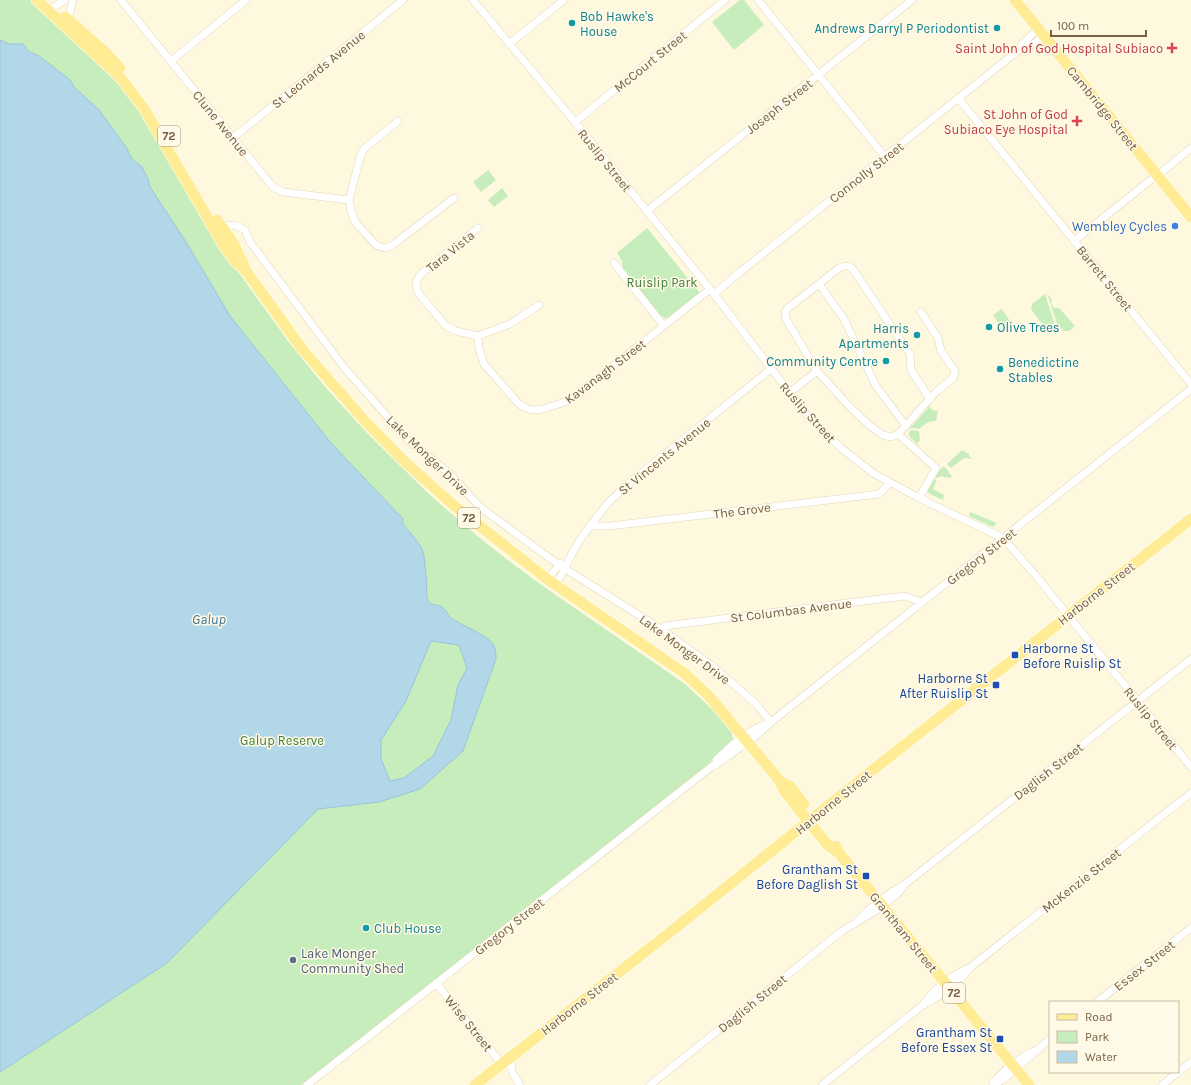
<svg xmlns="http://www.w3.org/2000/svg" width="1191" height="1085" viewBox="0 0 1191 1085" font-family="Karla,sans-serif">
	<rect width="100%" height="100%" fill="#fef8df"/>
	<path fill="#c7edbc" d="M 0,0 L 31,0 L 88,51 L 129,95 L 237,270 L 288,341 L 326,388 L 367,433 L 429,494 L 476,535 L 509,561 L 540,584 L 685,684 L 713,710 L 732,733 L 733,741 L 709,764 L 301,1085 L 0,1085 Z
		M 740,0 L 744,0 L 764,25 L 734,50 L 712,22 Z
		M 488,170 L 496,180 L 481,192 L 473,182 Z
		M 502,188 L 508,196 L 494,207 L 488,200 Z
		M 647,228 L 700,293 L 671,317 L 665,318 L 658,314 L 623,270 L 622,261 L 617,253 Z
		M 1047,293 L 1052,300 L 1051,303 L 1054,308 L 1059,308 L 1075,326 L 1069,331 L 1064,331 L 1057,324 Z
		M 1045,294 L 1055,325 L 1044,334 L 1044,326 L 1033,312 L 1031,308 L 1032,304 Z
		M 1002,309 L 1013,326 L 1004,331 L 993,315 Z
		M 930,406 L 932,410 L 938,411 L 936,421 C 928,421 925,424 919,429 L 912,428 L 908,430 Z
		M 912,430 L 919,431 L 920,441 L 917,443 L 920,447 L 909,436 L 909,432 Z
		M 962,450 L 969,454 L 969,456 L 973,459 L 964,458 L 951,468 L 947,464 Z
		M 943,466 L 949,471 L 948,472 L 952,476 L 950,478 L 941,476 L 937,478 L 935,477 Z
		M 934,479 L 937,480 L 933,489 L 944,495 L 943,500 L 928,493 L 928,488 Z
		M 970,512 L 997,523 L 993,527 L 969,516 Z"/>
	<path fill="#b2d7e9" stroke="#97c4dc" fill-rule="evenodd" d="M 0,40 L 9,44 L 23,44 L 28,51 L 39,56 L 70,80 L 74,87 L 99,110 L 126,147 L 132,159 L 142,167 L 148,179 L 150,187 L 186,242 L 230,316 L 331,443 L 403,519 L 402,522 C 407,530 418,541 422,549 C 425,557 425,568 426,576 C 427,582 426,598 428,601 C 431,606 437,604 442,607 C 446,609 447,615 451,618 C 462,626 486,634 493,644 C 496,649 496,654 496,659 L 463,751 L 420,789 L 379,802 L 318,809 L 167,963 L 0,1072 ZM 431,641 L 459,645 L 467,668 L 458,685 L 451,720 L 433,756 L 404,778 L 390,781 L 381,759 L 381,740 L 406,701 Z"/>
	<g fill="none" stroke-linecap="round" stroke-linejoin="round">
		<defs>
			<path id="street" d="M 121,0 L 273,187 L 283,192 L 349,200
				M 473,0 L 575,122 L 714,294 L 806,414 L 841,448 L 873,473 L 919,498 L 1003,538 L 1037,577 L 1191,767
				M 758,0 L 885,157
				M 54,7 L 65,0
				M 68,19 L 73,0
				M 509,44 L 564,0
				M 1019,50 L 1023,43 L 1038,29
				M 171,61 L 246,0
				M 958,98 L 1191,384
				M 398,121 L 365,148 L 361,154 L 349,200 L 351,211 L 355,222 L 376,245 C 383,249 388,249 394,244 L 454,198
				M 575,122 L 725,0
				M 233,138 L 403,0
				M 1163,171 L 1191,148
				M 647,211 L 912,0
				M 219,226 L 235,225 L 245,230 L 250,242 L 346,370 L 410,442 L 449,473 L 480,507 L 559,565 L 661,629 L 711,665 L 755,703 L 771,722
				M 478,228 L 421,274 C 415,281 415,287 419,294 L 446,326 L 456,331 L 478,336 L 510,324 L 539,305
				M 1074,241 L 1157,175
				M 614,263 L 664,326
				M 819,284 L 844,319 L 876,386 L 906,426
				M 714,294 L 740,272 L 1019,50 L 1027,48 L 1044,36
				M 921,312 L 938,338 L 941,351 L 955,371 L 953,378 L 936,392 L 898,434 L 891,437 L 883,435 L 869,425 L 850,407 L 817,371 L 786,319 L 785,313 L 787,309 L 839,268 C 844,266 847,265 852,268 L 910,354 L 911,370 L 930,399
				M 478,336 L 479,348 L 484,364 L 519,404 L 524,407 L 532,410 L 543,409 L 562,403 L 577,395 L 710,289
				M 789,393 L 817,371
				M 898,434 L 936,468 L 919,498
				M 590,526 L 610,526 L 879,494 L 890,483
				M 547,579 L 561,563
				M 555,585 L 565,569 L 571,555 L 581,538 L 607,504 L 629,483 L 771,369
				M 661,629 L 665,626 L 904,596 L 922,602
				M 716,760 C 732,745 748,729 769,723
				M 856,922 C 870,907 887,894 905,884 L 1191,659
				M 436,983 L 502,1064
				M 1097,1002 L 1191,928
				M 924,1003 C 936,988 952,975 969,968
				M 511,1064 L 512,1072 L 520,1085
				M 993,1083 C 1004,1070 1019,1058 1034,1051
				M 307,1085 L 711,767 L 717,764 L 755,737 L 771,722 L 1191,389
				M 650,1085 L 842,931 L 877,910 L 896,895 L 903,887
				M 822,1085 L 923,1005 C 942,996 958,983 972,966 L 1191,793
				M 993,1085 L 1004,1079 L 1050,1039
				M 1162,1085 L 1191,1062"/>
			<path id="primary" d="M 37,0 L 119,76 L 143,107 L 224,246 L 235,261 L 246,271 L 302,349 L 364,420 L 404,461 L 452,504 L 547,579 L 684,673 L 708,695 L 780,781 L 785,792 L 813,827 L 827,844 L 839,853
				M 1015,0 L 1191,217
				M 65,17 L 104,51 L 120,68
				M 217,220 L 232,241 L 244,265
				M 780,781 L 791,787 L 804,804
				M 836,846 L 839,853 L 1029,1085
				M 475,1085 L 669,933 L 874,769 L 1191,519"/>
		</defs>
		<use href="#street" stroke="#e3d5ba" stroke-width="8"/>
		<use href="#primary" stroke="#fff" stroke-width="12"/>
		<use href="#street" stroke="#fff" stroke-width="7"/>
		<use href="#primary" stroke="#ffec95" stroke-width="11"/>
	</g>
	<g fill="#0f9aa8" stroke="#fffae7" stroke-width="1.5">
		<circle cx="572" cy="23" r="4"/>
		<circle cx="997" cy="28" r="4"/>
		<circle cx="989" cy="327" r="4"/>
		<circle cx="917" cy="335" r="4"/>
		<circle cx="886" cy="361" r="4"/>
		<circle cx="1000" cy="369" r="4"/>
		<circle cx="366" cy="928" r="4"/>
	</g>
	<g fill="#e0444e" stroke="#fffae7" stroke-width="1.5">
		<path d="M1170 42h4v4h4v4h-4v4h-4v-4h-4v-4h4z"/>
		<path d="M1075 115h4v4h4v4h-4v4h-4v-4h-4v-4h4z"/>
	</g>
	<circle fill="#3f7fe0" stroke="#fffae7" stroke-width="1.5" cx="1175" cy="226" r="4"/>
	<g fill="#1a4fb4" stroke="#fffae7" stroke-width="1.5">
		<rect x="1011" y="651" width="8" height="8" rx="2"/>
		<rect x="992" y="681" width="8" height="8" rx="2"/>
		<rect x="862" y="872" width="8" height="8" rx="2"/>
		<rect x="996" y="1035" width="8" height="8" rx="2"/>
	</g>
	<circle fill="#5c6f8a" stroke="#fffae7" stroke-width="1.5" cx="293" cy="960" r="4"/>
	<g text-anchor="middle" stroke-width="3" stroke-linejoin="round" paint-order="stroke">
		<g fill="#fffae7" stroke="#a08e75" stroke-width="1">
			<rect x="158" y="126" width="22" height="20" rx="3"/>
			<rect x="458" y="508" width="22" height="20" rx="3"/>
			<rect x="943" y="983" width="22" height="20" rx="3"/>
		</g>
		<g font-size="12" font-weight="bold" fill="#776044">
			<text x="169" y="140">72</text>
			<text x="469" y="522">72</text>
			<text x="954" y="997">72</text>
		</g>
		<g font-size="13" fill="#0d838f" stroke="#fffae7" text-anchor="start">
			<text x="580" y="21">Bob Hawke's<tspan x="580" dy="15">House</tspan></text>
			<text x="989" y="33" text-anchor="end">Andrews Darryl P Periodontist</text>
			<text x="997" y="332">Olive Trees</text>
			<text x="909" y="333" text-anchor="end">Harris<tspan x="909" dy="15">Apartments</tspan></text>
			<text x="878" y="366" text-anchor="end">Community Centre</text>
			<text x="1008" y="367">Benedictine<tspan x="1008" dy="15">Stables</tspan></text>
			<text x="374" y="933">Club House</text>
		</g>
		<g font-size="13" fill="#be3a42" stroke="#fffae7" text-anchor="end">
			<text x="1163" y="53">Saint John of God Hospital Subiaco</text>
			<text x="1068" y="119">St John of God<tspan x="1068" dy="15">Subiaco Eye Hospital</tspan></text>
		</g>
		<g font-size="13" fill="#776044" stroke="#fffae7">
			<text transform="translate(650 61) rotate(-39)" y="5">McCourt Street</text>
			<text transform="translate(318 69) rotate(-39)" y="5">St Leonards Avenue</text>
			<text transform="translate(779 106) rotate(-38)" y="5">Joseph Street</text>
			<text transform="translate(1103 108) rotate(51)" y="5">Cambridge Street</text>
			<text transform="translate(221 123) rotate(51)" y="5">Clune Avenue</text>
			<text transform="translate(605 160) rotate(51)" y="5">Ruslip Street</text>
			<text transform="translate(866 172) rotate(-38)" y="5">Connolly Street</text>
			<text transform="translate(450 251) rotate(-39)" y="5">Tara Vista</text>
			<text transform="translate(1105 278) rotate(51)" y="5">Barrett Street</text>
			<text transform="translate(605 371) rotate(-37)" y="5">Kavanagh Street</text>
			<text transform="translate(808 412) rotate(48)" y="5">Ruslip Street</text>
			<text transform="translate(428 455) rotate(44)" y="5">Lake Monger Drive</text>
			<text transform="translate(664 456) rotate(-39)" y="5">St Vincents Avenue</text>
			<text transform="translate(742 510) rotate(-7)" y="5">The Grove</text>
			<text transform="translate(981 556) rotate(-38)" y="5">Gregory Street</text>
			<text transform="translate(1096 593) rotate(-38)" y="5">Harborne Street</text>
			<text transform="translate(791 610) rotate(-7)" y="5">St Columbas Avenue</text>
			<text transform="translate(685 649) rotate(36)" y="5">Lake Monger Drive</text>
			<text transform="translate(1151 718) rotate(51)" y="5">Ruslip Street</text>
			<text transform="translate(1048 771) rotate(-38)" y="5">Daglish Street</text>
			<text transform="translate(833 802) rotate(-39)" y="5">Harborne Street</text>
			<text transform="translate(1081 880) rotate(-38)" y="5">McKenzie Street</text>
			<text transform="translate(509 926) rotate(-38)" y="5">Gregory Street</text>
			<text transform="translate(904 932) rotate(51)" y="5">Grantham Street</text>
			<text transform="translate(1144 965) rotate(-38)" y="5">Essex Street</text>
			<text transform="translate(579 1003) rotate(-38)" y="5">Harborne Street</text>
			<text transform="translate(752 1003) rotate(-39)" y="5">Daglish Street</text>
			<text transform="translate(469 1023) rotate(51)" y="5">Wise Street</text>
		</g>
		<g font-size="13" fill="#366cbe" stroke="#fffae7" text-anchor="end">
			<text x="1167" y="231">Wembley Cycles</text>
		</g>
		<g font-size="13" fill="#427e3b" stroke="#fffae7">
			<text x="662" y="287">Ruislip Park</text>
			<text x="282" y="745">Galup Reserve</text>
		</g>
		<g font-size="13" fill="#164399" stroke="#fffae7" text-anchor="end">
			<text x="1023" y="653" text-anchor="start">Harborne St<tspan x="1023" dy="15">Before Ruislip St</tspan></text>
			<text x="988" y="683">Harborne St<tspan x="988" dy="15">After Ruislip St</tspan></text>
			<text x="858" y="874">Grantham St<tspan x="858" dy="15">Before Daglish St</tspan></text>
			<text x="992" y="1037">Grantham St<tspan x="992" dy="15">Before Essex St</tspan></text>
		</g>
		<g font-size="13" fill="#4e5e75" stroke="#fffae7" text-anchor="start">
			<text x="301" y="958">Lake Monger<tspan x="301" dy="15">Community Shed</tspan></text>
		</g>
		<g font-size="14" font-style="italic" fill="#3e7594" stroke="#fffae7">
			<text x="209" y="624">Galup</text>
		</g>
	</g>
	<rect x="1049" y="1001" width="130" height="72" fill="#fffae7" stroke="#c9bca6"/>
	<rect x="1057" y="1014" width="20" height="6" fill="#ffec95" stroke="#c9bca6"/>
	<text x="1085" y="1021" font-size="12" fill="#776044">Road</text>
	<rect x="1057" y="1031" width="20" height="12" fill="#c7edbc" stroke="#c9bca6"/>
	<text x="1085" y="1041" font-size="12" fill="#776044">Park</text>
	<rect x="1057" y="1051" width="20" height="12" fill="#b2d7e9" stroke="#c9bca6"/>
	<text x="1085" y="1061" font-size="12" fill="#776044">Water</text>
	<path d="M1051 30v6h95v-6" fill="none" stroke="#776044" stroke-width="2"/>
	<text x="1057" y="30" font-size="12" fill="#776044" stroke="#fffae7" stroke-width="3" paint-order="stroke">100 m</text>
</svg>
